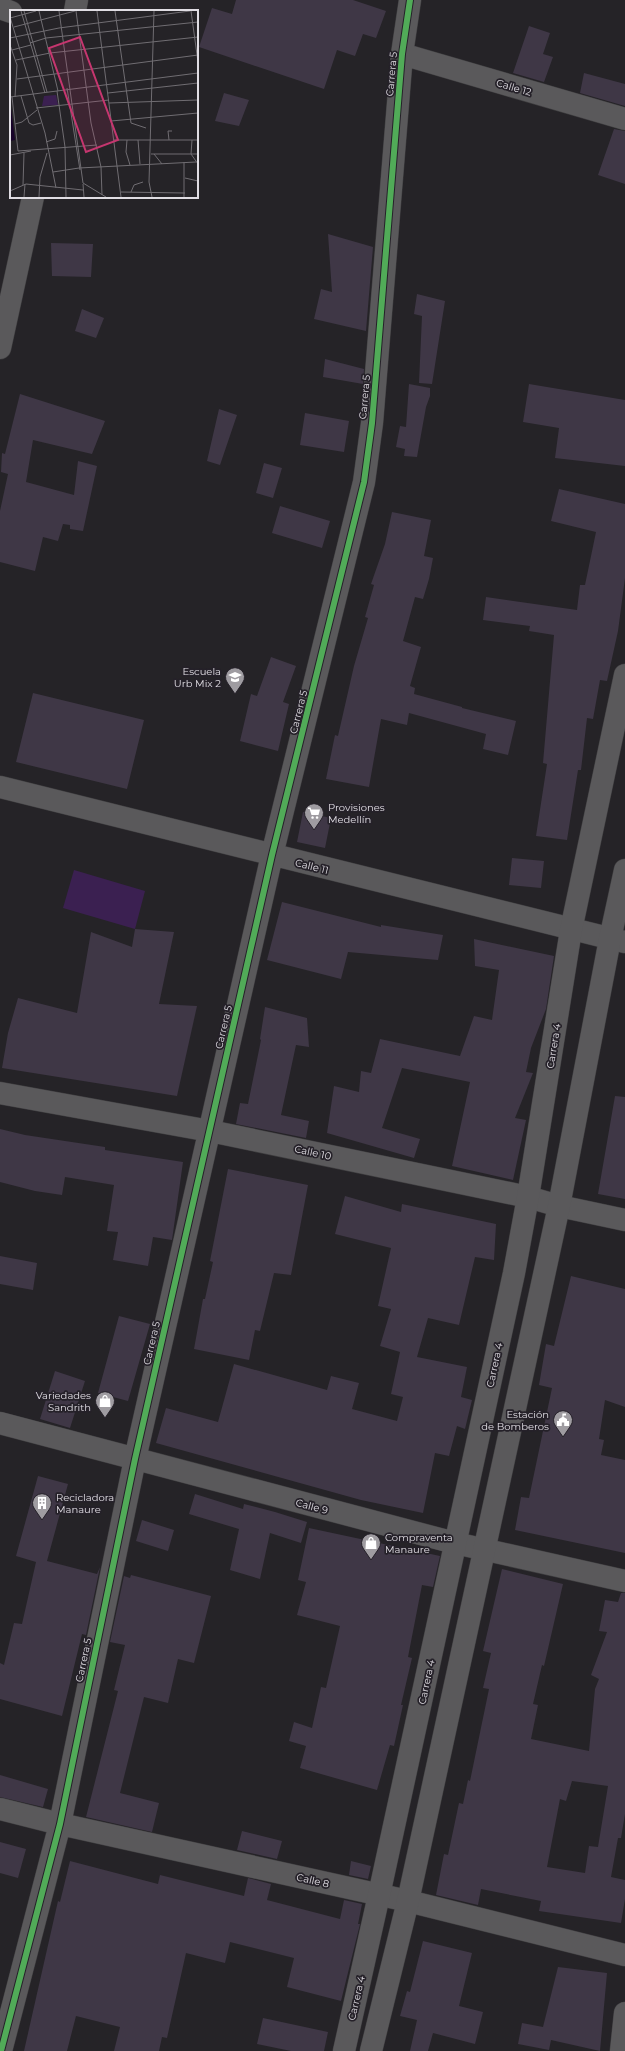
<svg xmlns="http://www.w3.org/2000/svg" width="625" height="2051" viewBox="0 0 625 2051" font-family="Montserrat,sans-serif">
	<rect width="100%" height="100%" fill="#252327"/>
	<path fill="#3b2051" d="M 74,870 L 145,891 L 135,929 L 63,908 Z"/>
	<path fill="#3f3746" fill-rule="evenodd" d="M 236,0 L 353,0 L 386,11 L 376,38 L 363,34 L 355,56 L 337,50 L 324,89 L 199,47 L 212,8 L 232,14 Z
		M 529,26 L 550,33 L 543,54 L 553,57 L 544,82 L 513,73 Z
		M 584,73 L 625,84 L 625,106 L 580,93 Z
		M 224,93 L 249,100 L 239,126 L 215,121 Z
		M 614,129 L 625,131 L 625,184 L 598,175 Z
		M 328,234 L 373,247 L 366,331 L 314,319 L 321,289 L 332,292 Z
		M 51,243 L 93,244 L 91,277 L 52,276 Z
		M 417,294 L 445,301 L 432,384 L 419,383 L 422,316 L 414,314 Z
		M 82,309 L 104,318 L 96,338 L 75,331 Z
		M 325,359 L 364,369 L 363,384 L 323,377 Z
		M 409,384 L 430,388 L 430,396 L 426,407 L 417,457 L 404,456 L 405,449 L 396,447 L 400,426 L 406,427 Z
		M 529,384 L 625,400 L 625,466 L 555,458 L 559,428 L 523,422 Z
		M 20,394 L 105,421 L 92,454 L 33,440 L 26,482 L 74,495 L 78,461 L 97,466 L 83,531 L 70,529 L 70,525 L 63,524 L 58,541 L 43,537 L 35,571 L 0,562 L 0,511 L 8,474 L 1,472 L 2,453 L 5,454 Z
		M 219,409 L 237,415 L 220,465 L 207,461 Z
		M 305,413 L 349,421 L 344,452 L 300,445 Z
		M 264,463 L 282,468 L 273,498 L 256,493 Z
		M 559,489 L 625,504 L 625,578 L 618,631 L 607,681 L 600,680 L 593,719 L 587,718 L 581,770 L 578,770 L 567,840 L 536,836 L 547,764 L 543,763 L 554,635 L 529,631 L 530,626 L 483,620 L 486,597 L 577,610 L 580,585 L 585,585 L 596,532 L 551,521 Z
		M 280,506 L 330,521 L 322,548 L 272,533 Z
		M 392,512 L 431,520 L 424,556 L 433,558 L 429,579 L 423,599 L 415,597 L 403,641 L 421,647 L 410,686 L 415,688 L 414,694 L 462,707 L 462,708 L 516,721 L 508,755 L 483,749 L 486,734 L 409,713 L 407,725 L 381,719 L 369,787 L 326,779 L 335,735 L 338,736 L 354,666 L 368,618 L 365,617 L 374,585 L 371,584 L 385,544 Z
		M 271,657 L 296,666 L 283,702 L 289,704 L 278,751 L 240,741 L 251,694 L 257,696 Z
		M 33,693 L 144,720 L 127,789 L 16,762 Z
		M 303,812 L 331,818 L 325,848 L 297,842 Z
		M 512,858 L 544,861 L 541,888 L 509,885 Z
		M 282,902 L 381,927 L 381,925 L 443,935 L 438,960 L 348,952 L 341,979 L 267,960 Z
		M 135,929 L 174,932 L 159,1004 L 197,1006 L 177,1096 L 2,1068 L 8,1033 L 18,998 L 77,1013 L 91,932 L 132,947 Z
		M 474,939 L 554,956 L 546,1009 L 531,1048 L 526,1072 L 533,1073 L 515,1118 L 526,1120 L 513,1180 L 452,1166 L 470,1082 L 402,1068 L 382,1128 L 420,1139 L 414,1158 L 327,1133 L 334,1086 L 359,1092 L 361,1071 L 371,1073 L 380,1039 L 460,1056 L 474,1016 L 492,1020 L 499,970 L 475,966 Z
		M 265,1007 L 307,1018 L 309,1047 L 296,1045 L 281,1115 L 309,1121 L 306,1138 L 236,1124 L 240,1103 L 248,1104 L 261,1040 L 260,1039 Z
		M 615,1096 L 625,1097 L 625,1199 L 598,1194 Z
		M 0,1129 L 25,1135 L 105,1147 L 105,1150 L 183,1162 L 172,1240 L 153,1237 L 148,1266 L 113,1260 L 118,1232 L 107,1231 L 114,1185 L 65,1177 L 62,1195 L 35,1191 L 0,1182 Z
		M 228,1169 L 308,1185 L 291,1275 L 274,1273 L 260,1331 L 255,1330 L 249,1360 L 194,1349 L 203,1299 L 205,1299 L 213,1262 L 210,1261 Z
		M 345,1196 L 401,1212 L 402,1204 L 496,1224 L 494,1260 L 475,1257 L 459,1325 L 428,1318 L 417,1357 L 467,1367 L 461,1397 L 472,1400 L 465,1429 L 457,1426 L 449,1456 L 435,1453 L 423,1513 L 361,1500 L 156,1443 L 166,1408 L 218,1422 L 234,1364 L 327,1390 L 331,1376 L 359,1383 L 352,1409 L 397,1421 L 403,1397 L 391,1394 L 400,1352 L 380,1346 L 391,1309 L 378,1306 L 391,1248 L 335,1234 Z
		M 0,1256 L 37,1263 L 33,1290 L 0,1284 Z
		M 571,1276 L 625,1289 L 625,1407 L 605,1400 L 599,1439 L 604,1440 L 601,1455 L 625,1460 L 625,1553 L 515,1530 L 521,1497 L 529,1498 L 552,1388 L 539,1385 L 546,1344 L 554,1346 Z
		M 119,1316 L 150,1324 L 128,1401 L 98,1393 Z
		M 55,1371 L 85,1381 L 70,1428 L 40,1419 Z
		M 38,1476 L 68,1484 L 47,1561 L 97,1574 L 100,1567 L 86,1635 L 82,1634 L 62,1716 L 0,1699 L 0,1663 L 4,1665 L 14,1623 L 22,1624 L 36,1562 L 16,1556 Z
		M 195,1494 L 243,1509 L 244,1504 L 275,1512 L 307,1522 L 301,1543 L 270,1533 L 260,1579 L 230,1570 L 239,1529 L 189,1514 Z
		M 142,1520 L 174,1530 L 168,1551 L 136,1541 Z
		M 309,1528 L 440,1556 L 433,1587 L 422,1585 L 408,1657 L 412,1658 L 401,1705 L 403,1705 L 394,1746 L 390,1745 L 377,1790 L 300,1768 L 306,1746 L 289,1741 L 294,1722 L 312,1728 L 321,1687 L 326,1688 L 340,1626 L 297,1615 L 306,1582 L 298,1580 Z
		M 502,1569 L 563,1584 L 544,1666 L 542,1665 L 533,1704 L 538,1705 L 531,1739 L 589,1751 L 595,1689 L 599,1679 L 591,1675 L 607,1632 L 599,1631 L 605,1600 L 618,1602 L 621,1593 L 625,1593 L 625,1814 L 621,1838 L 618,1838 L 611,1877 L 625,1880 L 625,1899 L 621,1923 L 539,1911 L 541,1901 L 481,1889 L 478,1905 L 436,1895 L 444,1854 L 448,1855 L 459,1803 L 463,1804 L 468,1780 L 470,1781 L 489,1689 L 483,1688 L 491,1653 L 483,1651 ZM 572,1781 L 608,1786 L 598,1847 L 589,1846 L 585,1873 L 547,1867 L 560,1799 L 566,1801 Z
		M 131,1575 L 211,1596 L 194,1663 L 178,1659 L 168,1703 L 144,1697 L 120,1793 L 159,1803 L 152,1832 L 86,1817 L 118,1691 L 114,1690 L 125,1645 L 110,1642 L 124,1576 L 130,1578 Z
		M 0,1775 L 48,1789 L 43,1807 L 0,1797 Z
		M 242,1831 L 282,1841 L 277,1859 L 237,1850 Z
		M 0,1842 L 26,1849 L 18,1878 L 0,1873 Z
		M 70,1861 L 158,1884 L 160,1875 L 244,1896 L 248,1878 L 271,1884 L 267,1900 L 340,1919 L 344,1900 L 362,1904 L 358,1924 L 360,1924 L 341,2001 L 287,1987 L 294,1958 L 230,1942 L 225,1963 L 186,1953 L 167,2038 L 162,2037 L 159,2051 L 114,2051 L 120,2027 L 76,2016 L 67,2051 L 24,2051 L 58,1901 L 60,1902 Z
		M 351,1861 L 371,1866 L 368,1879 L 349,1875 Z
		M 423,1941 L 472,1953 L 459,2006 L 483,2012 L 475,2044 L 433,2033 L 428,2051 L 410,2051 L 417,2020 L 400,2016 L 407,1991 L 410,1992 Z
		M 558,1967 L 607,1973 L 600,2051 L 551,2040 L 549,2050 L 518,2044 L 522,2023 L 543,2027 Z
		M 263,2018 L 328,2032 L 324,2051 L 291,2051 L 257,2044 Z"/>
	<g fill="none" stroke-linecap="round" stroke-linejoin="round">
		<defs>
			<path id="minor" d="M 0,8 L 11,12
				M 75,11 L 77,0
				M 402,54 L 625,119
				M 0,348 L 33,197
				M 0,787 L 625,942
				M 0,1093 L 210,1131 L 528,1197 L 559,1206 L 625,1220
				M 0,1423 L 455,1543 L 625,1581
				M 0,1809 L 60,1824 L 408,1901 L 625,1955
				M 1,2051 L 60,1824 L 135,1459 L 272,855 L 364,482 L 372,423 L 402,54 L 410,0
				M 621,2051 L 625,2013"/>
			<path id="tertiary" d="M 344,2051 L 379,1895 L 514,1273 L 528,1197 L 571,930 L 625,675
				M 371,2051 L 408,1901 L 559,1206 L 610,939 L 625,870"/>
		</defs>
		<use href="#minor" stroke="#3f3e40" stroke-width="23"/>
		<use href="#tertiary" stroke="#3f3e40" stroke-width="23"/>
		<use href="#minor" stroke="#5a595b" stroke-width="22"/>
		<use href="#tertiary" stroke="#5a595b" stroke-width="22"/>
		<defs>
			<path id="cycleway" d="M 1,2051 L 60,1824 L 135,1459 L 272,855 L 364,482 L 372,423 L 402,54 L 410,0"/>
		</defs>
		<use href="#cycleway" stroke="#252129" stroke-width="8"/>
		<use href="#cycleway" stroke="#51ab58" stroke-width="6"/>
	</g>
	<defs>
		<symbol id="school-pin" viewBox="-11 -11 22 30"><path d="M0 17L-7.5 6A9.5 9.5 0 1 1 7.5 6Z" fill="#9f9ca1" stroke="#252129"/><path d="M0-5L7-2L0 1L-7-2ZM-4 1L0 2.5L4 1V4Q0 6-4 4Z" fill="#fff"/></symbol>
		<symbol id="supermarket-pin" viewBox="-11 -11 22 30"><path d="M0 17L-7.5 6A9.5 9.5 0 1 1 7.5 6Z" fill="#9f9ca1" stroke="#252129"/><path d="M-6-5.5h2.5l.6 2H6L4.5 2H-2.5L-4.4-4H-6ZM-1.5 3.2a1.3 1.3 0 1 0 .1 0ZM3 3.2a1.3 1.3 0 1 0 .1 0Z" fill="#fff"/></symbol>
		<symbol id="shop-pin" viewBox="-11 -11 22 30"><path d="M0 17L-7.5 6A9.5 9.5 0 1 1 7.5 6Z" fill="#9f9ca1" stroke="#252129"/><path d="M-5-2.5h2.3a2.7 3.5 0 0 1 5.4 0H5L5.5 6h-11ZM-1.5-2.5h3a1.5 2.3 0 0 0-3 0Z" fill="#fff"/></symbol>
		<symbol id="civic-pin" viewBox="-11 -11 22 30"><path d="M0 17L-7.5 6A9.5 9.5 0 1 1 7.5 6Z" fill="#9f9ca1" stroke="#252129"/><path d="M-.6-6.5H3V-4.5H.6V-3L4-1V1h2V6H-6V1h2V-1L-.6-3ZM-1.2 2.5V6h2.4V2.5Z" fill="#fff"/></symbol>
		<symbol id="building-pin" viewBox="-11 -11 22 30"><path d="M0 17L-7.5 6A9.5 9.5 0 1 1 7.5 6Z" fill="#9f9ca1" stroke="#252129"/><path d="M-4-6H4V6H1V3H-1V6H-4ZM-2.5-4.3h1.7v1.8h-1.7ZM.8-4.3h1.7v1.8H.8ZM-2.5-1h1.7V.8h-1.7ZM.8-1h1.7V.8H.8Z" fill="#fff"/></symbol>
	</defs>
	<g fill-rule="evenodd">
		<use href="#school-pin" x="224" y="666" width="22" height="30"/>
		<use href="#supermarket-pin" x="303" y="802" width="22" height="30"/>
		<use href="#shop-pin" x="94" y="1390" width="22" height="30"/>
		<use href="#civic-pin" x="552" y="1409" width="22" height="30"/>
		<use href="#building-pin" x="31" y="1492" width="22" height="30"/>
		<use href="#shop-pin" x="360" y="1532" width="22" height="30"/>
	</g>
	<g text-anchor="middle" stroke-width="3.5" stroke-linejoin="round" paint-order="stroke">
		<g font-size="10" fill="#e0dde3" stroke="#252129">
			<text transform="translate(391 74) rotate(-85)" y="4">Carrera 5</text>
			<text transform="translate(514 87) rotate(16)" y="4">Calle 12</text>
			<text transform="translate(364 397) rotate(-85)" y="4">Carrera 5</text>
			<text transform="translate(298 712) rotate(-76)" y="4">Carrera 5</text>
			<text transform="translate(312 866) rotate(14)" y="4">Calle 11</text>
			<text transform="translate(223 1027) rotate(-77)" y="4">Carrera 5</text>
			<text transform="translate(553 1046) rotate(-81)" y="4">Carrera 4</text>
			<text transform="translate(313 1152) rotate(12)" y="4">Calle 10</text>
			<text transform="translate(151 1343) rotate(-77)" y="4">Carrera 5</text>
			<text transform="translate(494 1365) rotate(-78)" y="4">Carrera 4</text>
			<text transform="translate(312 1506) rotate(15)" y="4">Calle 9</text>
			<text transform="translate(83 1660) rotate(-78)" y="4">Carrera 5</text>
			<text transform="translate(426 1682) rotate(-78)" y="4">Carrera 4</text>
			<text transform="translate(313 1880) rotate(13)" y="4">Calle 8</text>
			<text transform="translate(356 1998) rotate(-77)" y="4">Carrera 4</text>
		</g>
		<g font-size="10" fill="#e0dde3" stroke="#252129" text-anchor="end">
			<text x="221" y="675">Escuela<tspan x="221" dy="12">Urb Mix 2</tspan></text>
			<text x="328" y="811" text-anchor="start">Provisiones<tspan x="328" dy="12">Medellín</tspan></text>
			<text x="91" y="1399">Variedades<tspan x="91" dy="12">Sandrith</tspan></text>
			<text x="549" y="1418">Estación<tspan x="549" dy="12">de Bomberos</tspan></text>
			<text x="56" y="1501" text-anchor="start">Recicladora<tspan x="56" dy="12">Manaure</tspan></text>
			<text x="385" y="1541" text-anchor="start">Compraventa<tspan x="385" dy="12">Manaure</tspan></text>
		</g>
	</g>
	<g transform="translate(10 10)">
		<rect width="188" height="188" fill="#252327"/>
		<path d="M 46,85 L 48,95 L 32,96 L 34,86 Z" fill="#3b2051"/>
		<path d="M 0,91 L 5,130 L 0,131 Z" fill="#18032a"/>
		<path fill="none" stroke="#706d72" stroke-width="1" d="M 11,1 L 35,83M 14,1 L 37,82M 29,1 L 48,81M 49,1 L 73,173 L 96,187M 66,1 L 81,113 L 91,157 L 92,185M 87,1 L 111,187M 105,1 L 121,113 L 136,118M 181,1 L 188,52M 0,7 L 35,123 L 46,178M 0,8 L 26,1M 4,17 L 65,1M 0,28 L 49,18 L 180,1M 20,33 L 36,28 L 188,12M 0,35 L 7,55 L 5,87M 2,40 L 21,35M 6,50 L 40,43 L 188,27M 7,69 L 188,45M 57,78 L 70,160M 47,81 L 55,137 L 56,187M 98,83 L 188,73M 11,86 L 19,113 L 23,115 L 31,113M 0,87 L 188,63M 2,87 L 8,141 L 87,135M 99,93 L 188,90M 26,98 L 99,90M 101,111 L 188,103M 5,114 L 12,112 L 27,100M 104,130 L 188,130M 117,130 L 116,142 L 120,155M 128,130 L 130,154M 159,130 L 158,121 L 162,121M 182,130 L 181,144 L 188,154M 36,132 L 45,129 L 47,121M 141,144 L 188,144M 144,144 L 152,154M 0,145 L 21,141M 43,162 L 69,158 L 186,152M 175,168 L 188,171M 73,174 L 74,187M 13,175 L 14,143M 0,181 L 16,174 L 73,180M 111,182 L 175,183M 121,182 L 124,175 L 133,172M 14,187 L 15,174M 29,187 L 30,167 L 37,143M 142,187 L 139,172 L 144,1M 174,187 L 174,152"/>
		<path fill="#c6366f" fill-opacity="0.15" stroke="#c6366f" stroke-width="2" d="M 70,27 L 108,130 L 76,142 L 39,38 Z"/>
		<rect width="188" height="188" fill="none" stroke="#e0dde3" stroke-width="2"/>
	</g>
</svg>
